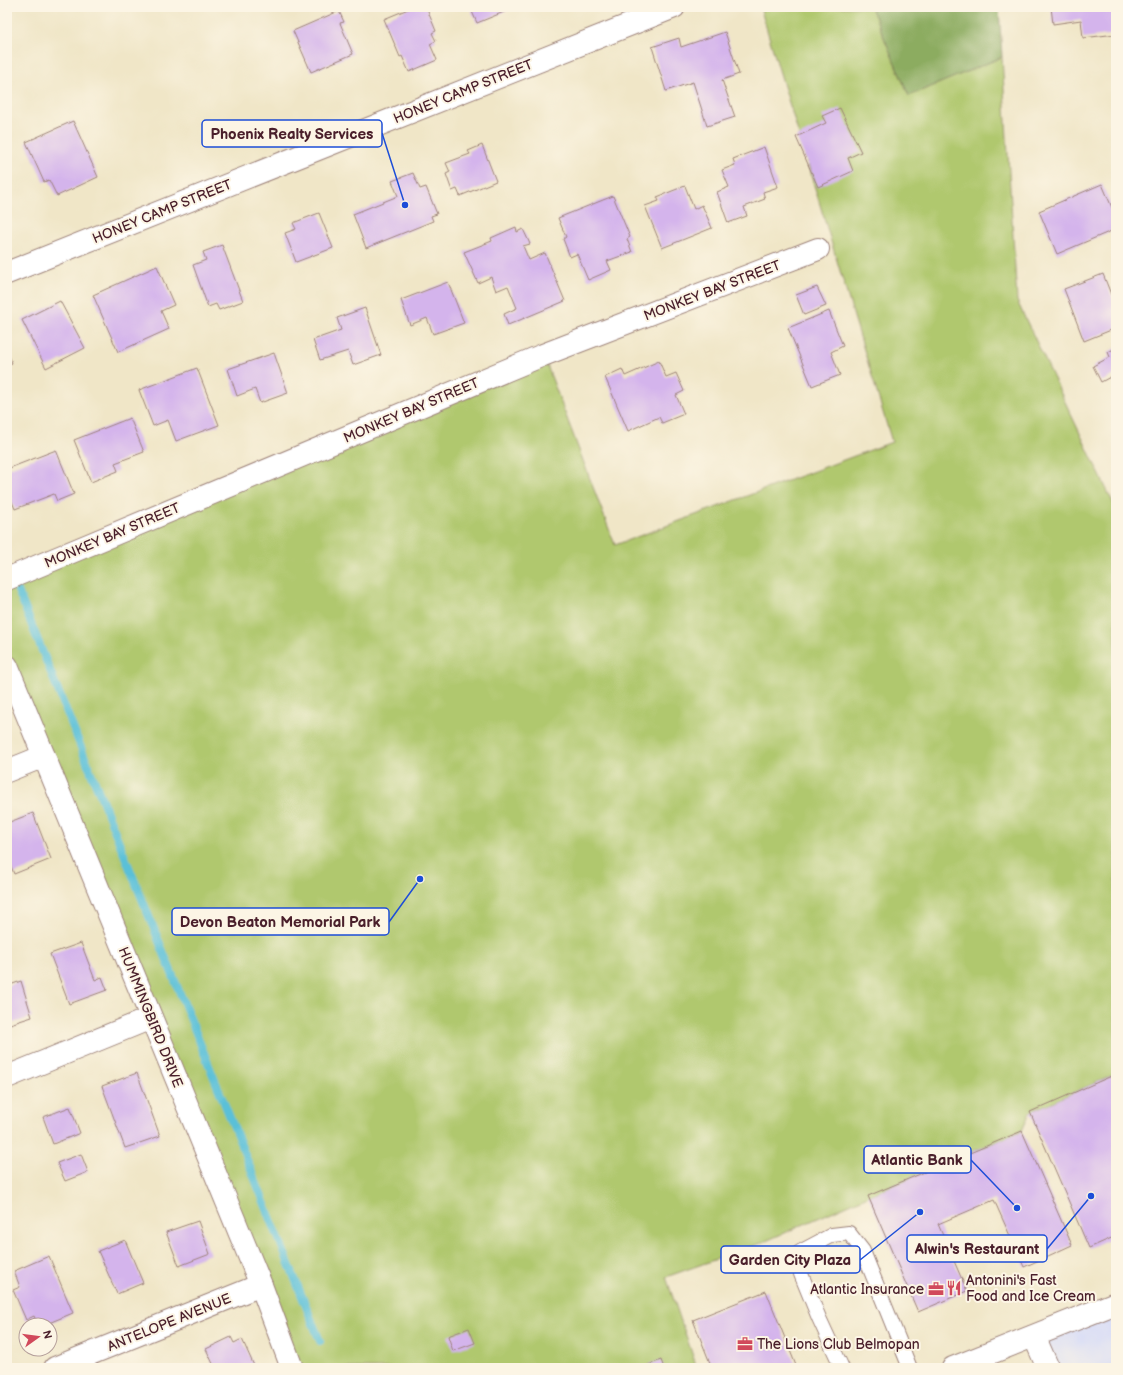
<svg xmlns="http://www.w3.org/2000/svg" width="1123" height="1375" viewBox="0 0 1123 1375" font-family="'Balsamiq Sans',sans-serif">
	<rect width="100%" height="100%" fill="#fcf5e5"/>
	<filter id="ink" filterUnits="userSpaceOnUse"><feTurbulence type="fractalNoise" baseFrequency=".025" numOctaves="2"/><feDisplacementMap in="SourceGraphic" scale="8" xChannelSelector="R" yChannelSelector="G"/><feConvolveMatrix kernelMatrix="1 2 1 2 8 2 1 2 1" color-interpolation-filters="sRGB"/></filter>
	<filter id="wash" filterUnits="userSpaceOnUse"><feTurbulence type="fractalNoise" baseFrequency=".012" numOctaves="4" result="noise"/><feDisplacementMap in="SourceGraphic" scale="16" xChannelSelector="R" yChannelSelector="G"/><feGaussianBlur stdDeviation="0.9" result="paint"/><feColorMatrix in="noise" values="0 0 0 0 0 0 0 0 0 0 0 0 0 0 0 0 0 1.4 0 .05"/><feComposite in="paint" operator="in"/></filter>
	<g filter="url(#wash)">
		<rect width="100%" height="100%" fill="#f0e6c7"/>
		<path fill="#d3d9f9" d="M 1116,1303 L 1116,1368 L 1047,1368 L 1034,1336 Z"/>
		<path fill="#b0c86e" stroke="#7d744c" d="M 760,7 L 871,7 L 909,96 L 1002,57 L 1017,301 L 1116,509 L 1116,1074 L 1030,1112 L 1022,1131 L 868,1196 L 759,1244 L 666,1277 L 697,1368 L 292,1368 L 7,666 L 7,579 L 543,355 L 615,545 L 892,442 Z"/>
		<path fill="#8cac61" stroke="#6b6646" d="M 871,7 L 999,7 L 1002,57 L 909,96 Z"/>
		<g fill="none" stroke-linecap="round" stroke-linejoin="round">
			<path stroke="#5ac0d8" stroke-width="8" d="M 18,591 L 320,1341"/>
		</g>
		<g id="blocks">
			<path fill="#d4b4ec" d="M 413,7 L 426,7 L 436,31 L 432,33 L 436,41 L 430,44 L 437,60 L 409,72 L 402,56 L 400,57 L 384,19 Z
				M 470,7 L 516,7 L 477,23 Z
				M 1051,7 L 1115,7 L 1116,34 L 1083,38 L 1081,20 L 1053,24 Z
				M 339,11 L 344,22 L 340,23 L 353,54 L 311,72 L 293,31 Z
				M 725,32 L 739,74 L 722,80 L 735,117 L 707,126 L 693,82 L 666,91 L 652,47 L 679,38 L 681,47 Z
				M 840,108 L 861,152 L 848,158 L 853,171 L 818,187 L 796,137 L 826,123 L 822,116 Z
				M 73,121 L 98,177 L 57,196 L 49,180 L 44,182 L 26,142 Z
				M 482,145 L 496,181 L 460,196 L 457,189 L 452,191 L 446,174 L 450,172 L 446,163 L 470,154 L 468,151 Z
				M 764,147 L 778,187 L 763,192 L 765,199 L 744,207 L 747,216 L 728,223 L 717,192 L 729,187 L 722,170 L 735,165 L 733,159 Z
				M 413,173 L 420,189 L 426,187 L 437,214 L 431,216 L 433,221 L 366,248 L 353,214 L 398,196 L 392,181 Z
				M 1102,184 L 1116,217 L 1116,229 L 1057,254 L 1039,211 Z
				M 685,186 L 694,209 L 702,205 L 712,228 L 662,248 L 645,206 L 659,201 L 657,197 Z
				M 613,196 L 630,237 L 627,239 L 632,252 L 607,261 L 611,270 L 588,280 L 577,254 L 570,257 L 563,239 L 566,237 L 558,218 Z
				M 319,213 L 333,248 L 296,262 L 285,233 L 296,229 L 293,223 Z
				M 516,227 L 517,232 L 523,229 L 530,244 L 523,246 L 529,260 L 545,253 L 565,301 L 508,325 L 504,314 L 517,308 L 508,286 L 496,291 L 491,277 L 478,283 L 464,252 L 492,241 L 491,238 Z
				M 222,245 L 243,301 L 219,310 L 216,304 L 208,307 L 193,265 L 206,260 L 203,252 Z
				M 157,266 L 174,305 L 161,311 L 169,329 L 118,352 L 93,295 Z
				M 1103,274 L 1116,307 L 1116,328 L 1084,341 L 1064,289 Z
				M 448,282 L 464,323 L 433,334 L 427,318 L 410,325 L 401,300 Z
				M 817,287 L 826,306 L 804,315 L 796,295 Z
				M 60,301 L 85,348 L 46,368 L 22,320 Z
				M 365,308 L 381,355 L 353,365 L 348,351 L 320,360 L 313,340 L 341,330 L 337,318 Z
				M 829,311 L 843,346 L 831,352 L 840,375 L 812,386 L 788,328 Z
				M 1116,348 L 1116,374 L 1101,382 L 1093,366 L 1110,357 L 1108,352 Z
				M 7,351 L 12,363 L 7,365 Z
				M 274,353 L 288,393 L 260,403 L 255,389 L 237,396 L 228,369 Z
				M 659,361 L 666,377 L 676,373 L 684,391 L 676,395 L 684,414 L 662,423 L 659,417 L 628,431 L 605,377 L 622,369 L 625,376 Z
				M 197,368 L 219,425 L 176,441 L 168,420 L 153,426 L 139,390 Z
				M 130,418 L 144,452 L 115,463 L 118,471 L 91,482 L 74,440 Z
				M 56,450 L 74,494 L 57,501 L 54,494 L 15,509 L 7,489 L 7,469 Z
				M 33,813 L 51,859 L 14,874 L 7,856 L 7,823 Z
				M 81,943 L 95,980 L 102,977 L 107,990 L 69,1004 L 50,954 Z
				M 21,981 L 32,1017 L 7,1025 L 7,986 Z
				M 137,1073 L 160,1136 L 125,1148 L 102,1086 Z
				M 1116,1074 L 1116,1236 L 1089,1248 L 1030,1112 Z
				M 70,1107 L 80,1133 L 53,1144 L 43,1117 Z
				M 1022,1131 L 1072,1245 L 1024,1267 L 994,1200 L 938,1224 L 967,1291 L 918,1312 L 868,1196 Z
				M 81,1154 L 88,1172 L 65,1181 L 57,1163 Z
				M 198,1221 L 210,1254 L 179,1266 L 166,1232 Z
				M 125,1240 L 143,1283 L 117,1294 L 98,1251 Z
				M 49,1256 L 73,1313 L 44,1325 L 38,1325 L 34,1316 L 26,1320 L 13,1290 L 20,1287 L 14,1271 Z
				M 766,1291 L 797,1368 L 712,1368 L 693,1320 Z
				M 469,1328 L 475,1343 L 453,1351 L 448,1336 Z
				M 231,1337 L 234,1343 L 242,1339 L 255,1368 L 215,1368 L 206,1349 Z
				M 661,1360 L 664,1368 L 649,1368 L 648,1365 Z"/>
		</g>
	</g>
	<g filter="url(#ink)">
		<use href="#blocks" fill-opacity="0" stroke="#9d8279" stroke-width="1"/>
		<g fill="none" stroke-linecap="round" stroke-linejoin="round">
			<defs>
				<path id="service" d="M 842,1368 L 819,1318 L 801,1274 L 800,1252 L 832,1235 L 849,1233 L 863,1251 L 910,1368"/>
				<path id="minor" d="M 7,273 L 674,7
					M 7,579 L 543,355 L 818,249
					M 7,771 L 44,756
					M 7,1077 L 151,1018
					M 55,1368 L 261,1285"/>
				<path id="tertiary" d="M 7,666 L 261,1285 L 292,1368
					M 1034,1336 L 1048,1368
					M 953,1368 L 1116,1303"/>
			</defs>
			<use href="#service" stroke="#9d8279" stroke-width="16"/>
			<use href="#minor" stroke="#9d8279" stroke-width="24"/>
			<use href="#tertiary" stroke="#9d8279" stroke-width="24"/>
			<use href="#service" stroke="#fff" stroke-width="14"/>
			<use href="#minor" stroke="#fff" stroke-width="22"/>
			<use href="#tertiary" stroke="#fff" stroke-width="22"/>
		</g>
	</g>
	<defs>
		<symbol id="restaurant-bare" viewBox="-9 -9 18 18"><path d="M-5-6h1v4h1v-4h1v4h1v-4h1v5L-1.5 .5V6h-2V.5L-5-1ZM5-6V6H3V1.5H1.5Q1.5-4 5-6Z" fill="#d1495b" stroke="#fcf5e5" stroke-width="2.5" paint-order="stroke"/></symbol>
		<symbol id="office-bare" viewBox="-9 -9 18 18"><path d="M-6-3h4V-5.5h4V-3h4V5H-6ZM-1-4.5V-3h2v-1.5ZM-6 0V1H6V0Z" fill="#d1495b" stroke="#fcf5e5" stroke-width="2.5" paint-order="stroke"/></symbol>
	</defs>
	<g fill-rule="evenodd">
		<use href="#restaurant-bare" x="943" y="1277" width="22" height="22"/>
		<use href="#office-bare" x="925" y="1278" width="22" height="22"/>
		<use href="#office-bare" x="734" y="1333" width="22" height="22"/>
	</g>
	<g text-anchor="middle" stroke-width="4" stroke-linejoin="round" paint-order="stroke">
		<g font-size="14" fill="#4a1f2b" stroke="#fcf5e5">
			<text transform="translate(463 91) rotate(-22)" y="5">HONEY CAMP STREET</text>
			<text transform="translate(162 211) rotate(-22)" y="5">HONEY CAMP STREET</text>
			<text transform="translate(712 290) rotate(-21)" y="5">MONKEY BAY STREET</text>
			<text transform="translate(411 410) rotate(-23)" y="5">MONKEY BAY STREET</text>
			<text transform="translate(112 535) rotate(-23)" y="5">MONKEY BAY STREET</text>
			<text transform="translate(151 1017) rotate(68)" y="5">HUMMINGBIRD DRIVE</text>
			<text transform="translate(169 1322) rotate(-22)" y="5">ANTELOPE AVENUE</text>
		</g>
		<g font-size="14" fill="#4a1f2b" stroke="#fcf5e5" text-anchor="start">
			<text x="966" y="1285">Antonini's Fast<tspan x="966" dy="16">Food and Ice Cream</tspan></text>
			<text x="924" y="1294" text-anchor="end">Atlantic Insurance</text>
			<text x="757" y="1349">The Lions Club Belmopan</text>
		</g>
	</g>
	<path fill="none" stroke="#1d4ed8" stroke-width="1.5" d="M405 205L382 133M420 879L389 922M1017 1208L971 1160M1091 1196L1047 1249M920 1212L860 1260"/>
	<g fill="#1d4ed8" stroke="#fcf5e5" stroke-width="1.5">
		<circle cx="405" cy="205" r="4"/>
		<circle cx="420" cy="879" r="4"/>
		<circle cx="1017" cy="1208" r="4"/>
		<circle cx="1091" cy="1196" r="4"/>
		<circle cx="920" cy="1212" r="4"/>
	</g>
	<g fill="#fcf5e5" stroke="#1d4ed8" stroke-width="1.5">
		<rect x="202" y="120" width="180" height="27" rx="4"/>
		<rect x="172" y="908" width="217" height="27" rx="4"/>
		<rect x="864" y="1146" width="107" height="27" rx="4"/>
		<rect x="907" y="1235" width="140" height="27" rx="4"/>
		<rect x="721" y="1246" width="139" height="27" rx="4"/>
	</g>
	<g font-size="15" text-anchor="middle" font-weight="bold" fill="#4a1f2b">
		<text x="292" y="139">Phoenix Realty Services</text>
		<text x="280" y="927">Devon Beaton Memorial Park</text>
		<text x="917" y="1165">Atlantic Bank</text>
		<text x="977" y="1254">Alwin's Restaurant</text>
		<text x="790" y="1265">Garden City Plaza</text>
	</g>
	<rect width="1123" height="1375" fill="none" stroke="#fcf5e5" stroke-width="24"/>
	<g transform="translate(38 1337) rotate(76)"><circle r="19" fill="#fcf5e5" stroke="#b59f9b"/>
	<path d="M0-3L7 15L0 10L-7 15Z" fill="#d1495b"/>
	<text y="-6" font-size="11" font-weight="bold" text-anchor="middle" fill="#4a1f2b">N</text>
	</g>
</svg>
